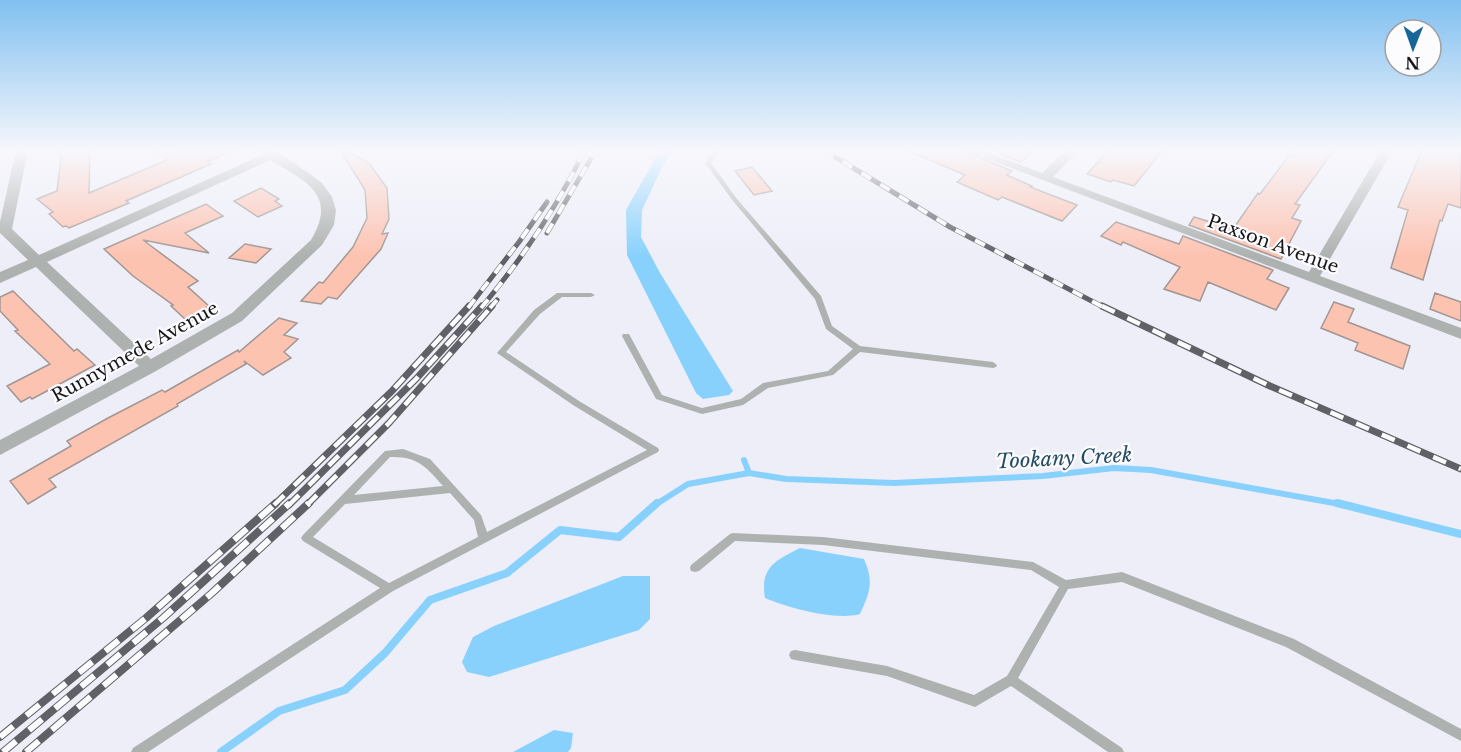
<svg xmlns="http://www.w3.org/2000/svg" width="1461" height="752" viewBox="0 0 1461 752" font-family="'Libre Baskerville',serif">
	<rect width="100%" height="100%" fill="#edeef8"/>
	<path fill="#88d1fc" d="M 660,150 L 674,150 L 663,165 L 642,210 L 641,237 L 660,273 L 733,391 L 729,395 L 703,399 L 696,393 L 627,255 L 626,210 Z
		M 800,548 L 864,559 C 874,582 870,592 860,614 C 836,621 789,608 765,598 C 760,567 775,561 800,548 Z
		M 623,576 L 650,576 L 650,619 L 639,630 L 489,677 L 467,672 L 462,662 L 473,637 L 494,626 Z
		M 554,730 L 573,733 L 571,748 L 568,752 L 513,752 Z"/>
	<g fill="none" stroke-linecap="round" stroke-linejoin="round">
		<path stroke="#88d1fc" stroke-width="6" d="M 744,460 L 749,473 L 786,479 L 894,483 L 1043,476 L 1114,468 L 1151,470 L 1345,505
			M 655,505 L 688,484 L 749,473"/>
		<path stroke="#88d1fc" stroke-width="8" d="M 1337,503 L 1461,534
			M 221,752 L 279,711 L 345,690 L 385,653 L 430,600 L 507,573 L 560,530 L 619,537 L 657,503"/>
	</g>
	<path fill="#fdc3b1" stroke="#a19693" stroke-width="1.5" d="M 62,150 L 90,150 L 89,193 L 167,160 L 153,150 L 234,151 L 208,161 L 211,164 L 126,201 L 129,203 L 69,228 L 66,226 L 63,227 L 49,214 L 53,212 L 37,199 L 57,191 Z
		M 340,150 L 345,150 L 369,163 L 387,188 L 389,219 L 382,234 L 388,233 L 381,249 L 337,299 L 328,297 L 321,304 L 301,301 L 319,282 L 323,283 L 353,247 L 367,218 L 365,190 Z
		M 906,150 L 962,150 L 1012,171 L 1007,175 L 1032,186 L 1030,187 L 1077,205 L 1062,221 L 1002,197 L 998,200 L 957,182 L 965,175 Z
		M 989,150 L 1034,150 L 1021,162 Z
		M 1109,150 L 1163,150 L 1134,186 L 1113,180 L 1111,182 L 1087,174 Z
		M 1293,150 L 1334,150 L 1295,204 L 1300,205 L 1292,218 L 1301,221 L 1281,259 L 1189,225 L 1194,217 L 1233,229 L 1258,193 L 1260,194 Z
		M 1422,150 L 1461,150 L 1461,208 L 1448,204 L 1442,221 L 1440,220 L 1423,280 L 1391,268 L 1408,210 L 1398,207 Z
		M 752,167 L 772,191 L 754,195 L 735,171 Z
		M 261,188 L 279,199 L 275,201 L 282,206 L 258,217 L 234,201 Z
		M 206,204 L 223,216 L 185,233 L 209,253 L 143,240 L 198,281 L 188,287 L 209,306 L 205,308 L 210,312 L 192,321 L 188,317 L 185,319 L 171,306 L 173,305 L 133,276 L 104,249 Z
		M 1116,222 L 1179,244 L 1183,236 L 1273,270 L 1267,279 L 1289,288 L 1276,310 L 1208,282 L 1200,301 L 1164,289 L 1180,267 L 1123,242 L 1121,245 L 1101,236 Z
		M 245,244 L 271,249 L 256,263 L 229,258 Z
		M 13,291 L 74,351 L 77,349 L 95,365 L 32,399 L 30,397 L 21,402 L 7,386 L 50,364 L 15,331 L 18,330 L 0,311 L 0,297 Z
		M 1435,293 L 1461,302 L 1461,321 L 1430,309 Z
		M 1334,302 L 1354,309 L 1348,322 L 1410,346 L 1403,369 L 1355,350 L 1358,343 L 1321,328 Z
		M 279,318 L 297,323 L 284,335 L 298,339 L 284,352 L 291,358 L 263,375 L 244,361 L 246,364 L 177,404 L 178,406 L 49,479 L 56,487 L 28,504 L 10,481 L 71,446 L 67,441 L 108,418 L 162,390 L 165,392 L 238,350 L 239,352 Z"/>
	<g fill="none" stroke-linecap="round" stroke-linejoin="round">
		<path fill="#adb1af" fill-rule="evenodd" d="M 714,150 L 720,150 L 711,163 L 737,199 L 821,296 L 832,326 L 860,346 L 993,362 L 997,365 L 996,367 L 993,368 L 860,352 L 833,375 L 768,388 L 743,405 L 702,414 L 656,399 L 622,336 L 623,334 L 629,334 L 662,395 L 702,408 L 741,399 L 763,383 L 828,371 L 853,349 L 826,329 L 815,299 L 733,201 L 706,164 L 705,163 Z
			M 557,293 L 591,293 L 595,295 L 591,297 L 562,297 L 540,314 L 506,352 L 579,401 L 658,448 L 659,450 L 658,452 L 393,591 L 148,752 L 131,752 L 133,748 L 380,588 L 303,541 L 301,538 L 303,535 L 385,451 L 403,449 L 430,459 L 481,515 L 487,532 L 647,450 L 573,405 L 497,353 L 534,310 ZM 390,457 C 418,456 426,467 443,486 L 354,495 ZM 450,493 L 474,520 L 478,537 L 389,583 L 313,537 L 345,504 Z
			M 733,533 L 823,537 L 1033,562 L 1066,580 L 1122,572 L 1294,639 L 1461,729 L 1461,741 L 1286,647 L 1122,582 L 1068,589 L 1018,678 L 1122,748 L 1124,752 L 1108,752 L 1011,686 L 975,707 L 887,676 L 795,660 L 791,659 L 789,655 L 791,651 L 795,650 L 887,666 L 974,695 L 1007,676 L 1059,587 L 1031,570 L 823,545 L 735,541 L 699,571 L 695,572 L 691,571 L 690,568 L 691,565 L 730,534 Z"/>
		<path fill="#adb1af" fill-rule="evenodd" d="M 16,150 L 28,150 L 12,229 L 39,255 L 262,155 L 257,150 L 272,150 L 296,164 L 322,183 L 332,197 L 336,210 L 334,225 L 322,245 L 242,321 L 156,371 L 0,455 L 0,440 L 139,366 L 36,267 L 0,283 L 0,272 L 28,260 L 0,233 L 0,222 ZM 270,160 C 306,181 338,195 311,240 L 232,313 L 151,359 L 47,262 Z
			M 964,150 L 982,150 L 1042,173 L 1066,150 L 1079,150 L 1053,177 L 1309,272 L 1381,150 L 1393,150 L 1320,276 L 1461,328 L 1461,339 Z"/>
		<defs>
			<path id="rail-far2" d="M 824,150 L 950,227 L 1105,308
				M 547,233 L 596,150
				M 468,308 L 519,242 L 547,202
				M 481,308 C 522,259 557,207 585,150
				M 490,308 L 497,300"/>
			<path id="rail-far1" d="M 1102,306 L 1270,386 L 1461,469
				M 274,505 L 392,391 L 469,306
				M 289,505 L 416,379 L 482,306
				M 307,505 L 389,423 L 492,306"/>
			<path id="rail" d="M 0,737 L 146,618 L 276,503
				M 3,752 L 163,618 L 290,503
				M 26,752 L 212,593 L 309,503"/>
		</defs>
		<use href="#rail-far2" stroke="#606167" stroke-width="5"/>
		<use href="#rail-far1" stroke="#606167" stroke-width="7"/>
		<use href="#rail" stroke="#606167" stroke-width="8"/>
		<use href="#rail-far2" stroke="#fcfcfe" stroke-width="4" stroke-dasharray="11" stroke-linecap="butt"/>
		<use href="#rail-far1" stroke="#fcfcfe" stroke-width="4.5" stroke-dasharray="14" stroke-linecap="butt"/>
		<use href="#rail" stroke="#fcfcfe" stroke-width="6" stroke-dasharray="17" stroke-linecap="butt"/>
	</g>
	<linearGradient id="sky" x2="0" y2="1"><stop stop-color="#81c0f0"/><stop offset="0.59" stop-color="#f7f7fc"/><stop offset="1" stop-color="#f7f7fc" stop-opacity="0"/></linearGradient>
	<rect width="1461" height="256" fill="url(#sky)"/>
	<g text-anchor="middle" stroke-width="4.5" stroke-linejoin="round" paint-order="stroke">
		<g font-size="18" fill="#16161a" stroke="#fcfcfe">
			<text transform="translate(1273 244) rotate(20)" y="6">Paxson Avenue</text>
			<text transform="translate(135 352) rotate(-29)" y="6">Runnymede Avenue</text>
		</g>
		<g font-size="20" font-style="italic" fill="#244c63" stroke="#fcfcfe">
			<text transform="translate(1064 458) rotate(-3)" y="7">Tookany Creek</text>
		</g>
	</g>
	<g transform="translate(1413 48) rotate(181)"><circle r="28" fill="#fcfcfe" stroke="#a0a0a3" stroke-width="1.5"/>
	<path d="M0-4.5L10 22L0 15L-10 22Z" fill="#186598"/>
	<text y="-9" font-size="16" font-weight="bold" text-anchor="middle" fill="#16161a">N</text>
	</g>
</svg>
